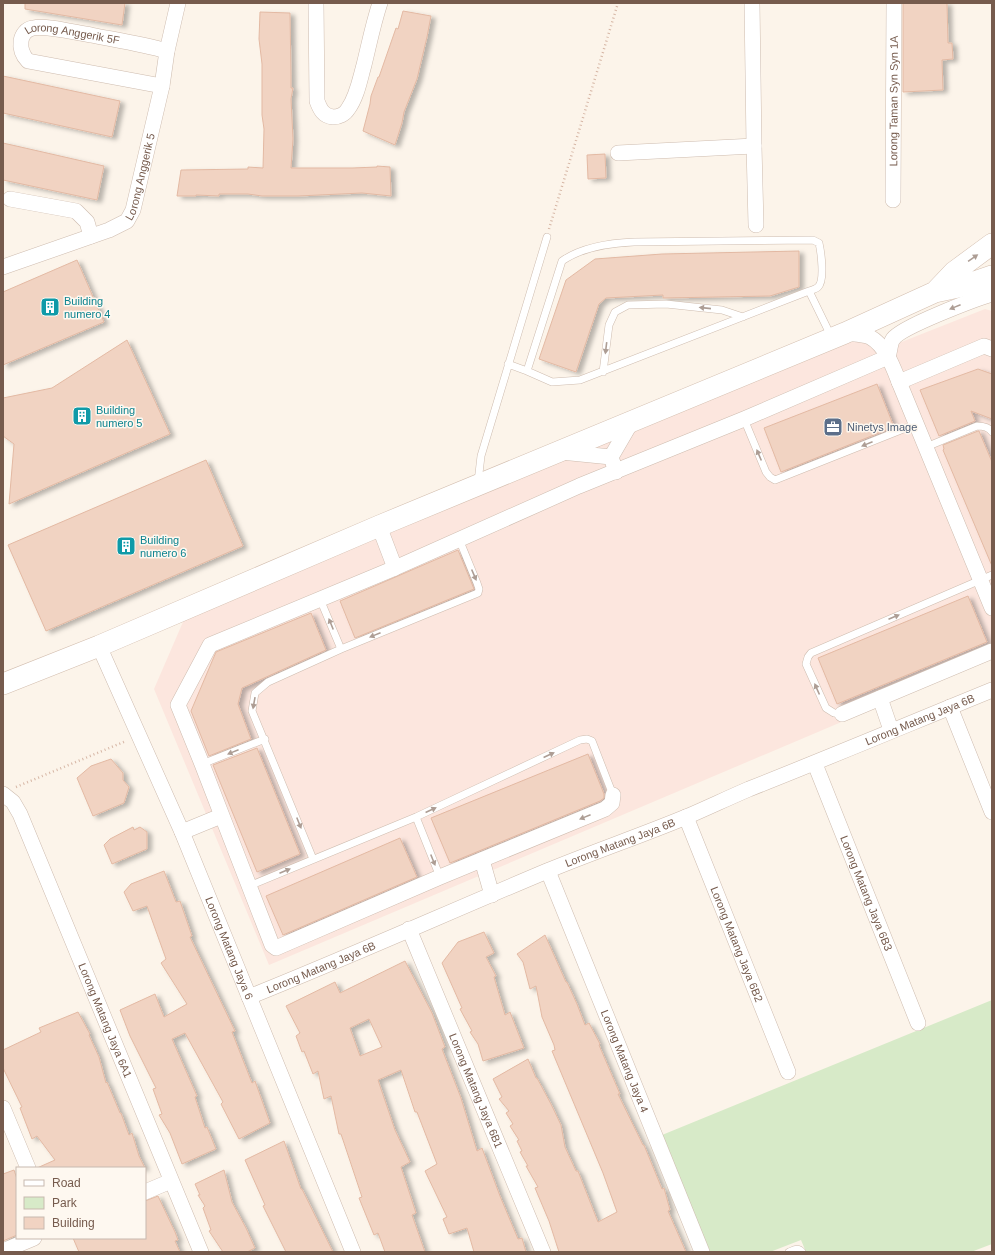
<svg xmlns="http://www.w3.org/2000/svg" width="995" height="1255" viewBox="0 0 995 1255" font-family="Arial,sans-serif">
	<defs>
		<filter id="shadow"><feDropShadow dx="4.5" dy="2.5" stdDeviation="2" flood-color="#0004"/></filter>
	</defs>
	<rect width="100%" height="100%" fill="#fcf4ea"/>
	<path fill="#fce6de" d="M 985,309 L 992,311 L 992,658 L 269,965 L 154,689 L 186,615 L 859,338 L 899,343 Z"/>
	<path fill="#d7eac8" d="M 992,1000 L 992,1244 L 971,1252 L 806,1252 L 801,1240 L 770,1252 L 710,1252 L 662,1135 Z"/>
	<path fill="#f1d3c2" stroke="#e3b9a3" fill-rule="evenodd" filter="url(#shadow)" d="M 25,3 L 125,3 L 122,25 L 25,9 Z
		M 903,3 L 947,3 L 948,43 L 952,43 L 953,59 L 942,60 L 943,90 L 903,92 Z
		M 403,11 L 431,16 L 427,37 L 417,79 L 404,112 L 402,123 L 395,145 L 363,131 L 370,104 L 371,96 L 378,77 L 379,77 L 396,28 L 398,29 Z
		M 260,12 L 290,13 L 291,76 L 291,88 L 293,88 L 291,99 L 293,139 L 291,168 L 352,168 L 377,167 L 377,166 L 390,167 L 391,196 L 362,193 L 298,196 L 262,196 L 248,194 L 219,194 L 219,196 L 196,195 L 196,196 L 177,196 L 181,170 L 248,169 L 248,167 L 263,168 L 264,129 L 262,115 L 262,64 L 259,39 Z
		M 3,76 L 120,101 L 112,137 L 3,113 Z
		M 3,143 L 104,166 L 97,200 L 3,180 Z
		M 605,154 L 606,178 L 588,179 L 587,155 Z
		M 799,251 L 799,287 L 770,296 L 663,298 L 663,295 L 606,298 L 599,304 L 576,372 L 539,359 L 566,280 L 595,259 L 662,254 Z
		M 77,260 L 104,322 L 3,365 L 3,292 Z
		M 127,340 L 170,434 L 9,504 L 14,444 L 3,436 L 3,398 L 52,388 Z
		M 978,369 L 992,374 L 992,419 L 971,411 L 975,421 L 939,436 L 920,390 Z
		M 877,384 L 894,427 L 781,472 L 764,428 Z
		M 978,431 L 979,431 L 992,462 L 992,566 L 943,450 L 944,449 L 943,445 Z
		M 206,460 L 243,546 L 46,631 L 8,545 Z
		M 458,550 L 474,589 L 355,638 L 340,601 Z
		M 968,596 L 987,642 L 837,704 L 818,658 Z
		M 311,613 L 326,650 L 242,688 L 238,704 L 251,739 L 209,756 L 191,711 L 216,652 Z
		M 257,748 L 300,854 L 257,872 L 213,765 Z
		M 588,754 L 604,794 L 604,798 L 600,801 L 450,863 L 431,818 Z
		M 111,759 L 123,773 L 123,780 L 129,787 L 124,803 L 93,816 L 77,778 L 91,766 Z
		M 133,827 L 134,830 L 140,827 L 147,832 L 147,849 L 112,864 L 104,845 L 110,839 Z
		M 400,838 L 417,877 L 283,935 L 266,896 Z
		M 164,871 L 176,902 L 180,901 L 192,936 L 190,937 L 235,1031 L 232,1032 L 252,1083 L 255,1081 L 270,1123 L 239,1139 L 221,1104 L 223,1102 L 185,1033 L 172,1039 L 197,1096 L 195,1097 L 205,1128 L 207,1127 L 216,1149 L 182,1164 L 170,1133 L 159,1115 L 162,1114 L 153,1089 L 156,1088 L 130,1036 L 120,1010 L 155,994 L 164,1017 L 187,1004 L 161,963 L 166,959 L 147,906 L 133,911 L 124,892 L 131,884 Z
		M 484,932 L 494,953 L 486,957 L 496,976 L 494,977 L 505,1015 L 510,1012 L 524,1048 L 483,1061 L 478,1044 L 470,1032 L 472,1031 L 460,1009 L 462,1008 L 442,963 L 458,942 Z
		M 545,935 L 566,982 L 567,982 L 577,1004 L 585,1025 L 589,1023 L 600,1044 L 599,1045 L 620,1094 L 618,1094 L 643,1145 L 644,1145 L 662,1189 L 664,1188 L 670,1210 L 668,1211 L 686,1252 L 559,1252 L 549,1221 L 535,1188 L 538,1187 L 526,1166 L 528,1166 L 520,1152 L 522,1151 L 517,1141 L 519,1140 L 510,1126 L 513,1124 L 506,1113 L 509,1111 L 499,1099 L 502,1097 L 493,1079 L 528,1059 L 536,1078 L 537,1078 L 551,1104 L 561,1125 L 565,1147 L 576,1171 L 578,1171 L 598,1222 L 617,1212 L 603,1173 L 552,1051 L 555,1050 L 554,1045 L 542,1017 L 536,986 L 530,989 L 523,962 L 517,954 Z
		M 405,961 L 432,1013 L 445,1047 L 442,1049 L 461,1098 L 477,1151 L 482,1148 L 500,1196 L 518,1239 L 522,1238 L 526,1252 L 474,1252 L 467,1228 L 449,1234 L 443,1219 L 447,1217 L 425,1171 L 437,1164 L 417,1112 L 415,1112 L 401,1070 L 378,1080 L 395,1130 L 410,1162 L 401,1167 L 416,1213 L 412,1215 L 425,1252 L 385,1252 L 378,1233 L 374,1235 L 359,1198 L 362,1197 L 341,1134 L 339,1134 L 331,1096 L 324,1099 L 318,1071 L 313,1074 L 304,1051 L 302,1052 L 296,1036 L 300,1033 L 286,1006 L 335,982 L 340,993 ZM 369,1019 L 382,1047 L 360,1056 L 350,1028 Z
		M 78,1012 L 90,1034 L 89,1035 L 99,1057 L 106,1083 L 107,1082 L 120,1113 L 121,1113 L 129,1135 L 132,1133 L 139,1156 L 145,1168 L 37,1168 L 55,1160 L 37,1136 L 32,1139 L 20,1108 L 22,1107 L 3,1068 L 3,1050 L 41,1032 L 39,1028 Z
		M 284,1141 L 301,1189 L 302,1189 L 333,1252 L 286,1252 L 263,1206 L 265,1205 L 245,1160 Z
		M 14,1170 L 17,1179 L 17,1235 L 3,1241 L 3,1174 Z
		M 224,1170 L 232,1202 L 246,1228 L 255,1248 L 247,1252 L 223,1252 L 209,1231 L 211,1230 L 203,1208 L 205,1206 L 198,1195 L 200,1195 L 195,1184 Z
		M 158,1196 L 175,1232 L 178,1240 L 175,1241 L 180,1252 L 79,1252 L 73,1238 L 145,1238 L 145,1201 Z"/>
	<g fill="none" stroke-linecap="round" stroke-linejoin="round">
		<defs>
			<path id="lane" d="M 809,291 C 812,290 816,289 818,287 C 825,281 821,252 819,243 L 813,240 L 634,242 C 610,243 582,247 562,261 L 527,371 L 552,382 L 580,380 L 809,291 L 831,336
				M 508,364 L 527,371
				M 603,372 L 609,325 L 615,312 L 628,305 L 666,304 L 722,310 L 743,317
				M 744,419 L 766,472 L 770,477 L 775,480 L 916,424
				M 926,447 L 977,426 C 983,426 989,427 992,432
				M 478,482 L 481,456 L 547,237
				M 320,599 L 341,649
				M 842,714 L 834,713 L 826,708 L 806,664 L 808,657 L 811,653 L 992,575
				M 202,764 L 265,739
				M 416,817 L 440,877
				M 313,859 L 252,711 L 255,693 L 268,682 L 341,649 L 478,593 L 479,589 L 477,583 L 459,539
				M 249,886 L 416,817 L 580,740 L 587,739 L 592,741 L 613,795
				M 789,1252 C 794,1250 798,1247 802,1252"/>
			<g id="street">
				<path d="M 316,3 L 317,101 C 320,109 323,116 333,117 C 339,117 345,114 348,109 C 357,97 360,79 364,65 C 369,45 373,24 380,3"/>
				<path d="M 752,3 L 754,146 L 756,225"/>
				<path id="s1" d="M 162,86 L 28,61 C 22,55 20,49 21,41 C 22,35 26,29 33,28 C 47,25 76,33 91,35 C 116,40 142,44 167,51"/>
				<path d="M 618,153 L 754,146"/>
				<path d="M 10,199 L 76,211 L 87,222 L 91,236"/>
				<path id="s2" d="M 893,200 L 894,3"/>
				<path id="s3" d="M 3,267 L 109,230 L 127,221 L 133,210 L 162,86 L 167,51 L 178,3"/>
				<path d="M 845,333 C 853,334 864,334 870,337 C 886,346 893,367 899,382 L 992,608"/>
				<path d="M 888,357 C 890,352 890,343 893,339 C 901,327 975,299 992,294"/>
				<path d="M 899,382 L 984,346 L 992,349"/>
				<path d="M 561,452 L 611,457"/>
				<path d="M 616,472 L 611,457 L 632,421"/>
				<path d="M 379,526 L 395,568"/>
				<path id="s4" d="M 99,646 L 182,832 L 353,1252"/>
				<path d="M 880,698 L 891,730"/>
				<path d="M 950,707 L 992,812"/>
				<path d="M 842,714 L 992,651"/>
				<path id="s5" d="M 815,764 L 918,1023"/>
				<path id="s6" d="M 3,794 L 13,802 L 20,814 L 201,1252"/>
				<path d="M 613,795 L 612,803 L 605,809 L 440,877 L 276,948 L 272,945 L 202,764 L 178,705 L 210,645 L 395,568 L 579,486 L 744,419 L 888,357"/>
				<path id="s7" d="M 686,817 L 788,1072"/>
				<path d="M 182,832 L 221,816"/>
				<path d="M 482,860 L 492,895"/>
				<path id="s8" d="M 548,871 L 702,1252"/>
				<path id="s9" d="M 409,929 L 543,1252"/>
				<path id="s10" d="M 249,997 C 349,957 447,913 547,871 C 593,852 640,836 686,817 C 707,808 728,798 749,789 C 830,757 911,723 992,690"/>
				<path d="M 3,1108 L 28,1168"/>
				<path d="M 145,1192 L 171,1181"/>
				<path d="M 3,1251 L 34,1238"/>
			</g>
			<path id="secondary" d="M 935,292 L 954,272 L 992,244
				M 3,684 L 99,646 L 379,526 L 845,333 L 935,292 L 963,286 L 992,276"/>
		</defs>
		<use href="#lane" stroke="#cebcaf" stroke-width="8"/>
		<use href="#street" stroke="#cebcaf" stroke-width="16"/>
		<use href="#secondary" stroke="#d3beaf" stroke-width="22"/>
		<path stroke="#d6b6a5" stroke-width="2.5" stroke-dasharray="1 3" stroke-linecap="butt" d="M 549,229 L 618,3
			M 16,787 L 126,741"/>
		<use href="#lane" stroke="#fff" stroke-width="7"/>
		<use href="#street" stroke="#fff" stroke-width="15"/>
		<use href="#secondary" stroke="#fff" stroke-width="21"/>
	</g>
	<defs><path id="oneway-solid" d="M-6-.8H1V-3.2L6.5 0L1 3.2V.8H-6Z"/></defs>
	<g fill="#ad9d94">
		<use href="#oneway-solid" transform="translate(973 258) rotate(-35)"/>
		<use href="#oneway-solid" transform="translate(955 307) rotate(158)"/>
		<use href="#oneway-solid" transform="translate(705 308) rotate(-174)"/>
		<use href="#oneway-solid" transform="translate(606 348) rotate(97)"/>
		<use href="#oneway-solid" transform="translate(867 444) rotate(158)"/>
		<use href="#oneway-solid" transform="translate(759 455) rotate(-113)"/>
		<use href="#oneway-solid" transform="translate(474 575) rotate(67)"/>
		<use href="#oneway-solid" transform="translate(894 617) rotate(-23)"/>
		<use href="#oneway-solid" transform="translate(331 624) rotate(-112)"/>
		<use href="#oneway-solid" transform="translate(375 635) rotate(158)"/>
		<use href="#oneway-solid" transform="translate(817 689) rotate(-114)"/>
		<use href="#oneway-solid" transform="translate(254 703) rotate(100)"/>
		<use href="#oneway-solid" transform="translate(233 752) rotate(158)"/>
		<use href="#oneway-solid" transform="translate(549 755) rotate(-25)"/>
		<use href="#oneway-solid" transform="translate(431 810) rotate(-25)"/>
		<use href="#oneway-solid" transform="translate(585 817) rotate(158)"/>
		<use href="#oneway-solid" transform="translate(299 823) rotate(68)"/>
		<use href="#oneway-solid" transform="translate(433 860) rotate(68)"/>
		<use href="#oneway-solid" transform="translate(285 871) rotate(-23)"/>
	</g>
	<defs>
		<symbol id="building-square" viewBox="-11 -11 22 22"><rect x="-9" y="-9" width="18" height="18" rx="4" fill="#0f9aa8" stroke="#fef8f0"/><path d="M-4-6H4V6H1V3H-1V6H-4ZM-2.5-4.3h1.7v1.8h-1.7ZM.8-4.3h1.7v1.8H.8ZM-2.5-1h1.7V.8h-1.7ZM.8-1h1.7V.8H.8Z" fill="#fff"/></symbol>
		<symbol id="office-square" viewBox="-11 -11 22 22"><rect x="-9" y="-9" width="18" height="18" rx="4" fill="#5c6f8a" stroke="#fef8f0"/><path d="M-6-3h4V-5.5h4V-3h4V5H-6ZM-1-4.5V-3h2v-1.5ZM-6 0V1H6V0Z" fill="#fff"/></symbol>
	</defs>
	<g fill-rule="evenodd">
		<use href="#building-square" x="39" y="296" width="22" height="22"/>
		<use href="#building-square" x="71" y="405" width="22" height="22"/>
		<use href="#office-square" x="822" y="416" width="22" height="22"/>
		<use href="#building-square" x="115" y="535" width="22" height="22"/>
	</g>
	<g text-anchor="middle" stroke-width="3" stroke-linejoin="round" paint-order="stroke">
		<g font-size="11" fill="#765b4d" stroke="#fef8f0">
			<text dy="4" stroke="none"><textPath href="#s1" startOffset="217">Lorong Anggerik 5F</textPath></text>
			<text dy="4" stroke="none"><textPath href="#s2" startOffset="99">Lorong Taman Syn Syn 1A</textPath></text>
			<text dy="4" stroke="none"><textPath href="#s3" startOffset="179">Lorong Anggerik 5</textPath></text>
			<text dy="4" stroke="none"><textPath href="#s10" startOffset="726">Lorong Matang Jaya 6B</textPath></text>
			<text dy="4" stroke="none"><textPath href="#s10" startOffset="402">Lorong Matang Jaya 6B</textPath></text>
			<text dy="4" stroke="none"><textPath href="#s5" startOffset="139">Lorong Matang Jaya 6B3</textPath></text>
			<text dy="4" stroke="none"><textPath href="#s7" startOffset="137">Lorong Matang Jaya 6B2</textPath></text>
			<text dy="4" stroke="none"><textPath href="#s4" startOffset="329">Lorong Matang Jaya 6</textPath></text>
			<text dy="4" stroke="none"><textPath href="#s10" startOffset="78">Lorong Matang Jaya 6B</textPath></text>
			<text dy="4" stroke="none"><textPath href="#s6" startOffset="250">Lorong Matang Jaya 6A1</textPath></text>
			<text dy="4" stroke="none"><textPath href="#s8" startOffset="205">Lorong Matang Jaya 4</textPath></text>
			<text dy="4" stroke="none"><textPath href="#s9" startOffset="175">Lorong Matang Jaya 6B1</textPath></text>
		</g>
		<g font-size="11" fill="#0d838f" stroke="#fef8f0" text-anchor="start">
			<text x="64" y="305">Building<tspan x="64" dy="13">numero 4</tspan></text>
			<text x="96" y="414">Building<tspan x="96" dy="13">numero 5</tspan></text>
			<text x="140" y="544">Building<tspan x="140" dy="13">numero 6</tspan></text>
		</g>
		<g font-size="11" fill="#4e5e75" stroke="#fef8f0" text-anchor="start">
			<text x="847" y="431">Ninetys Image</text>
		</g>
	</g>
	<rect width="995" height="1255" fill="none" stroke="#765b4d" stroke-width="8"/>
	<rect x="16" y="1167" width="130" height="72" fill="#fef8f0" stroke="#c8b9af"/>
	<rect x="24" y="1180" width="20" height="6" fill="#ffffff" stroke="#c8b9af"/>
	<text x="52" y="1187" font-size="12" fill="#765b4d">Road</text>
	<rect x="24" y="1197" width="20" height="12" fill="#d7eac8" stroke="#c8b9af"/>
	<text x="52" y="1207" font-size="12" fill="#765b4d">Park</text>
	<rect x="24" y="1217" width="20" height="12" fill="#f1d3c2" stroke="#c8b9af"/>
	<text x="52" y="1227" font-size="12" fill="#765b4d">Building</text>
</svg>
